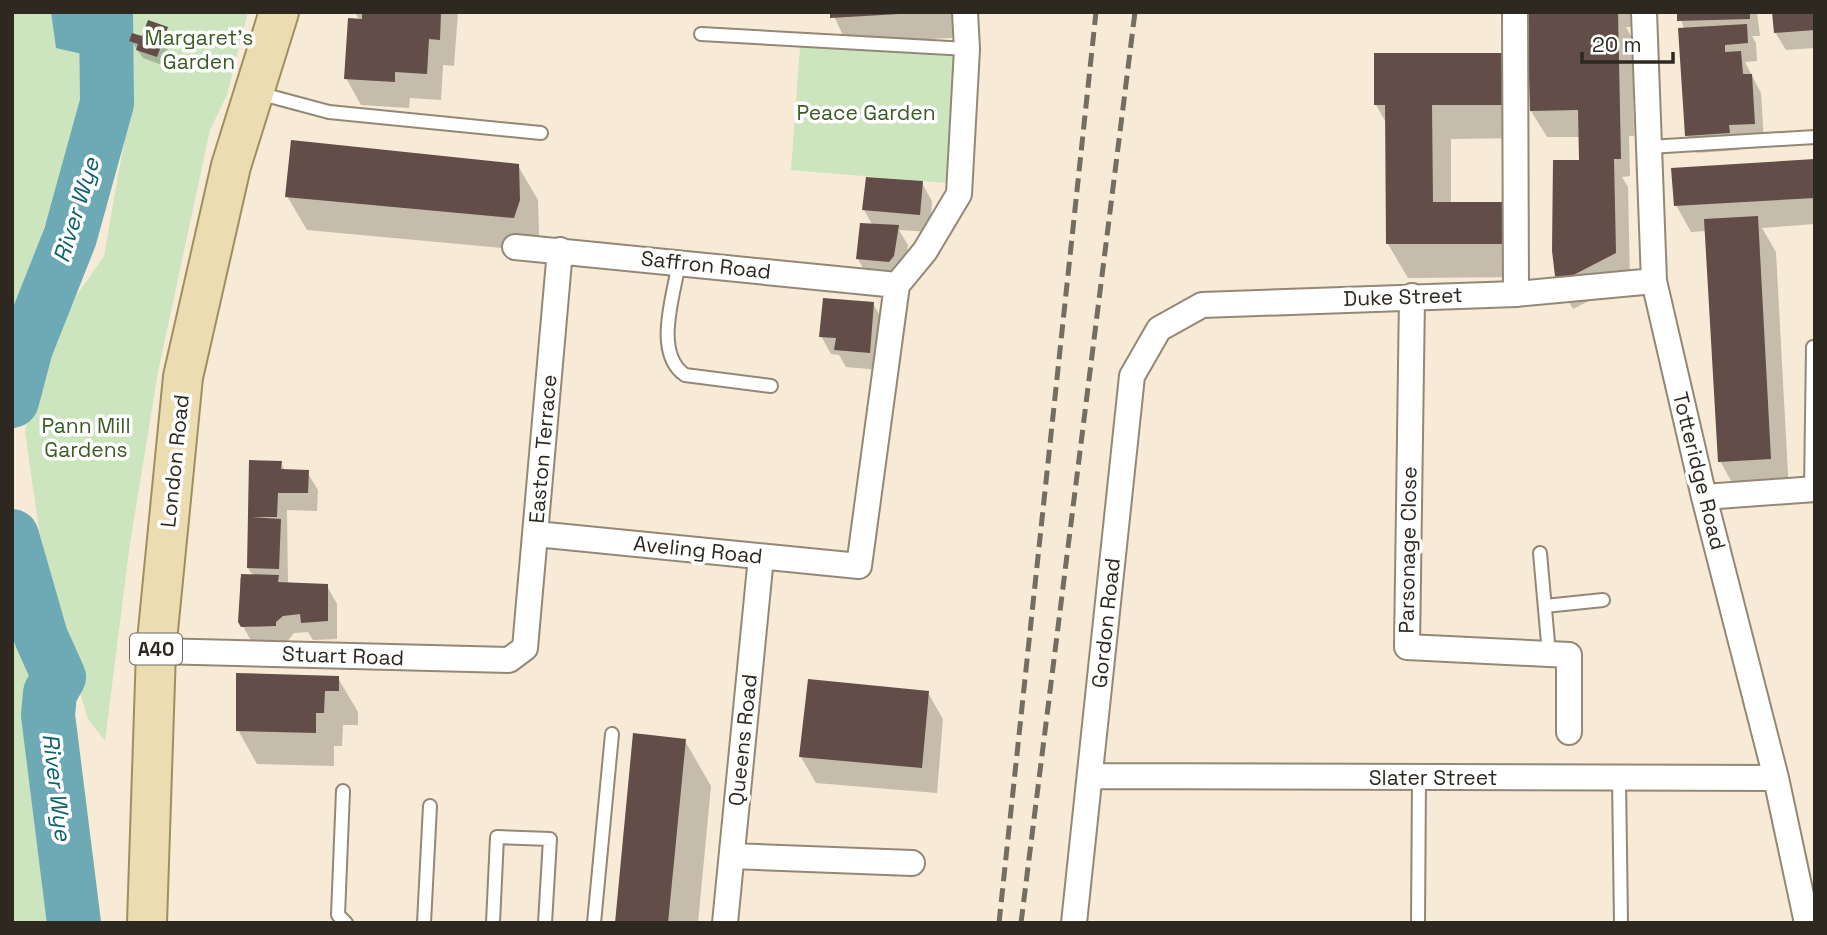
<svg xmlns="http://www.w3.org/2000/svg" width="1827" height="935" viewBox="0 0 1827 935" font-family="'Space Grotesk',sans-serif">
	<rect width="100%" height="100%" fill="#f7ebd7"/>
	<path fill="#cde5bf" d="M 12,12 L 248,12 L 227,95 L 210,130 L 158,372 L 130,544 L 105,741 L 88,719 L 73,670 L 39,530 L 25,432 L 38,372 L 70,305 L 104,256 L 131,102 L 90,99 L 84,104 L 12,327 Z
		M 800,46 L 954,54 L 946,183 L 791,170 Z
		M 12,561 L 33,618 L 70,923 L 12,923 Z"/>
	<path fill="#6daab5" d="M 51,12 L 128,12 L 128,13 L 108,60 L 56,48 Z"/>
	<path fill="#0003" d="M 355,12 L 458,12 L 454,66 L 443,65 L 441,100 L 410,98 L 409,108 L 361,105 L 346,78 L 359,20 Z
		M 832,12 L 966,12 L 967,37 L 847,44 Z
		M 1541,12 L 1631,12 L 1631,27 L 1626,27 L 1632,38 L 1634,136 L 1629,136 L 1630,176 L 1622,177 L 1628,187 L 1630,280 L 1573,309 L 1558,283 L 1580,161 L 1580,137 L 1547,137 L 1531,111 Z
		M 1679,12 L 1757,12 L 1760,36 L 1752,36 L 1756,43 L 1757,61 L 1745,62 L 1761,93 L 1764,141 L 1738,143 L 1739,150 L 1697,153 L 1686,135 L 1684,29 Z
		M 1815,12 L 1815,48 L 1786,50 L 1775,32 Z
		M 167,29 L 172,37 L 162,65 L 143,58 L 131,41 Z
		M 1523,88 L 1523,138 L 1451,139 L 1451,204 L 1503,203 L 1522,277 L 1408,278 L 1388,244 L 1387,124 L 1376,105 Z
		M 1815,161 L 1815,224 L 1762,228 L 1776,252 L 1789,493 L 1739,495 L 1720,461 L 1707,231 L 1691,232 L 1676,205 Z
		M 518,166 L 538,200 L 539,235 L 533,251 L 307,230 L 287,196 Z
		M 922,183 L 932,201 L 930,232 L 899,230 L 908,245 L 904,274 L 868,277 L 858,259 L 873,226 L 864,210 Z
		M 873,304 L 884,322 L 880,370 L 846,367 L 839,355 L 831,354 L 821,336 Z
		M 250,462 L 281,463 L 285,471 L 307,472 L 318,490 L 317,511 L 287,510 L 288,584 L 327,586 L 337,604 L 337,639 L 313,640 L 308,632 L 294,633 L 285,644 L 253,644 L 240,621 L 240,578 L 253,576 L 248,568 Z
		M 338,678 L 358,712 L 358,725 L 343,725 L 342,746 L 334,746 L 334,766 L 257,764 L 238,730 Z
		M 928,693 L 943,719 L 937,793 L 816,783 L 801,757 Z
		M 685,741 L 711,786 L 698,923 L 617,923 Z"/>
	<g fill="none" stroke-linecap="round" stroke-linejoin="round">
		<path stroke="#6daab5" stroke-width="54" d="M 12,401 L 26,348 L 70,237 L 107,103 L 106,12
			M 12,536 L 41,637 L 59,677 L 50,693 L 48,715 L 74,923"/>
	</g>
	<path fill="#624d48" d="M 362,12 L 441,12 L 440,40 L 429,39 L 427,74 L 395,72 L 395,82 L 344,79 L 348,18 L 362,19 Z
		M 830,12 L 898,12 L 899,14 L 830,18 Z
		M 1527,12 L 1618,12 L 1621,159 L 1614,159 L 1616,253 L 1556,284 L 1552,251 L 1553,160 L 1579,160 L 1578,110 L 1530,111 Z
		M 1677,12 L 1750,12 L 1750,19 L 1677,21 Z
		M 1772,12 L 1815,12 L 1815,30 L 1774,33 Z
		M 148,20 L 168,27 L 157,57 L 136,50 L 138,44 L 129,41 L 132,33 L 142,36 Z
		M 1747,24 L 1748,43 L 1725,45 L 1725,52 L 1741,51 L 1743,74 L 1752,74 L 1755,124 L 1729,125 L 1730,133 L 1685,136 L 1678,28 Z
		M 1374,53 L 1504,53 L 1504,105 L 1432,105 L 1433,202 L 1504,202 L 1504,244 L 1386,244 L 1385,105 L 1374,105 Z
		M 291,140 L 519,164 L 520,200 L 514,218 L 285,197 Z
		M 1815,159 L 1815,198 L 1674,206 L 1671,168 Z
		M 866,177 L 923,181 L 920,215 L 862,210 Z
		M 1758,216 L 1771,459 L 1718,462 L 1704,219 Z
		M 860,223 L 899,225 L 894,256 L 889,262 L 856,259 Z
		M 823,298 L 874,302 L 870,353 L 834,350 L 836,338 L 819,337 Z
		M 249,460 L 282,461 L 281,469 L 309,470 L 308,493 L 278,493 L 277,517 L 251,517 L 281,519 L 279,569 L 247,568 Z
		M 241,574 L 279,575 L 278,582 L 328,584 L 328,621 L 301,623 L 300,614 L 283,616 L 276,622 L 276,626 L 241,627 L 238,622 Z
		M 236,673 L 339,676 L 339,691 L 325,691 L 324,713 L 316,713 L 316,733 L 236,731 Z
		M 808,679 L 929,691 L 922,768 L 799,757 Z
		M 633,733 L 686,739 L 668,923 L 615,923 Z"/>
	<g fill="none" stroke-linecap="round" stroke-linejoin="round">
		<defs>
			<path id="service" d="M 701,34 L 967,49
				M 258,93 L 329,112 L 541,133
				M 1649,147 L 1815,137
				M 679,262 C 674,295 653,353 685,375 L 771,386
				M 1811,490 L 1813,347
				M 1540,553 L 1549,654
				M 1545,606 L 1603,600
				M 1619,778 L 1621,923
				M 343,791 L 338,915 L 346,923
				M 424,923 L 430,806
				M 493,923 L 497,837 L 550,839 L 545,923
				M 594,923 L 612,734
				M 1418,923 L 1419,778"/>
			<path id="minor" d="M 1515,12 L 1516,294
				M 1644,12 L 1654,281 L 1704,497 L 1776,778 L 1807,923
				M 515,247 L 897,285
				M 897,285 L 925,251 L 959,194 L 967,49 L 965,12
				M 1412,296 L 1407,647 L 1569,655 L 1569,732
				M 1704,497 L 1815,489
				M 536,534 L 859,566 L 897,285
				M 156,651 L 509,660 L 525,648 L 560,250
				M 1090,776 L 1776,778
				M 732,856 L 912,863
				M 725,923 L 761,557
				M 1074,923 L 1132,376 L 1159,329 L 1202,305 L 1516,294 L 1654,281"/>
			<path id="primary" d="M 147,923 L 156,651 L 183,377 L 231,166 L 279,12"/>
		</defs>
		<use href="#service" stroke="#938876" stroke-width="16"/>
		<use href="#minor" stroke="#938876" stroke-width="28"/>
		<use href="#primary" stroke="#a08e5e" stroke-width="42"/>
		<use href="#service" stroke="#fff" stroke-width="12"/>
		<use href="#minor" stroke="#fff" stroke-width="24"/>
		<use href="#primary" stroke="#ebdcb2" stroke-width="38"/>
		<path stroke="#746d61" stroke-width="5" stroke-dasharray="14 7" stroke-linecap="butt" d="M 999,923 L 1096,12
			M 1021,923 L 1135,12"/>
	</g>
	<g text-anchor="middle" stroke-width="7" stroke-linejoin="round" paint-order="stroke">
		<rect fill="#fff" stroke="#6c6964" stroke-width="2" x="130" y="633.5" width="52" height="31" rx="5"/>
		<g font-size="19" font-weight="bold" fill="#2d2921">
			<text x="156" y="656">A40</text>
		</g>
		<g font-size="21" fill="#3a5c22" stroke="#fff">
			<text x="199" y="45">Margaret's<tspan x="199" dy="24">Garden</tspan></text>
			<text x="866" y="120">Peace Garden</text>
			<text x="86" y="433">Pann Mill<tspan x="86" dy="24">Gardens</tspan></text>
		</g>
		<g font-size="21" fill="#2d2921" stroke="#fff">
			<text transform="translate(706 265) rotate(6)" y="7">Saffron Road</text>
			<text transform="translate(1403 297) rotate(-2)" y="7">Duke Street</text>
			<text transform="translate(543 449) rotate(-85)" y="7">Easton Terrace</text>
			<text transform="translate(175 461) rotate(-84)" y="7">London Road</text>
			<text transform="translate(1699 471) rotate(76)" y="7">Totteridge Road</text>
			<text transform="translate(698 550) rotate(6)" y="7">Aveling Road</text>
			<text transform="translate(1408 550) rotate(-89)" y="7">Parsonage Close</text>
			<text transform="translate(1106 623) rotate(-84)" y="7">Gordon Road</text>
			<text transform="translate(343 656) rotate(2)" y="7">Stuart Road</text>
			<text transform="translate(743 740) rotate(-84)" y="7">Queens Road</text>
			<text x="1433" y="785">Slater Street</text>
		</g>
		<g font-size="23" font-style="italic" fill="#0c636f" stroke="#fff">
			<text transform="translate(76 210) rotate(-73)" y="8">River Wye</text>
			<text transform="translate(57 787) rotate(83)" y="8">River Wye</text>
		</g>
	</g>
	<rect width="1827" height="935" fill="none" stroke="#2d2921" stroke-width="28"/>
	<path d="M1582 52v10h91v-10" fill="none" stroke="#2d2921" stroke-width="3.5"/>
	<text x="1592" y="52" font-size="21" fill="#2d2921" stroke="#ffffff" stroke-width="5" paint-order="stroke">20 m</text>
</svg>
